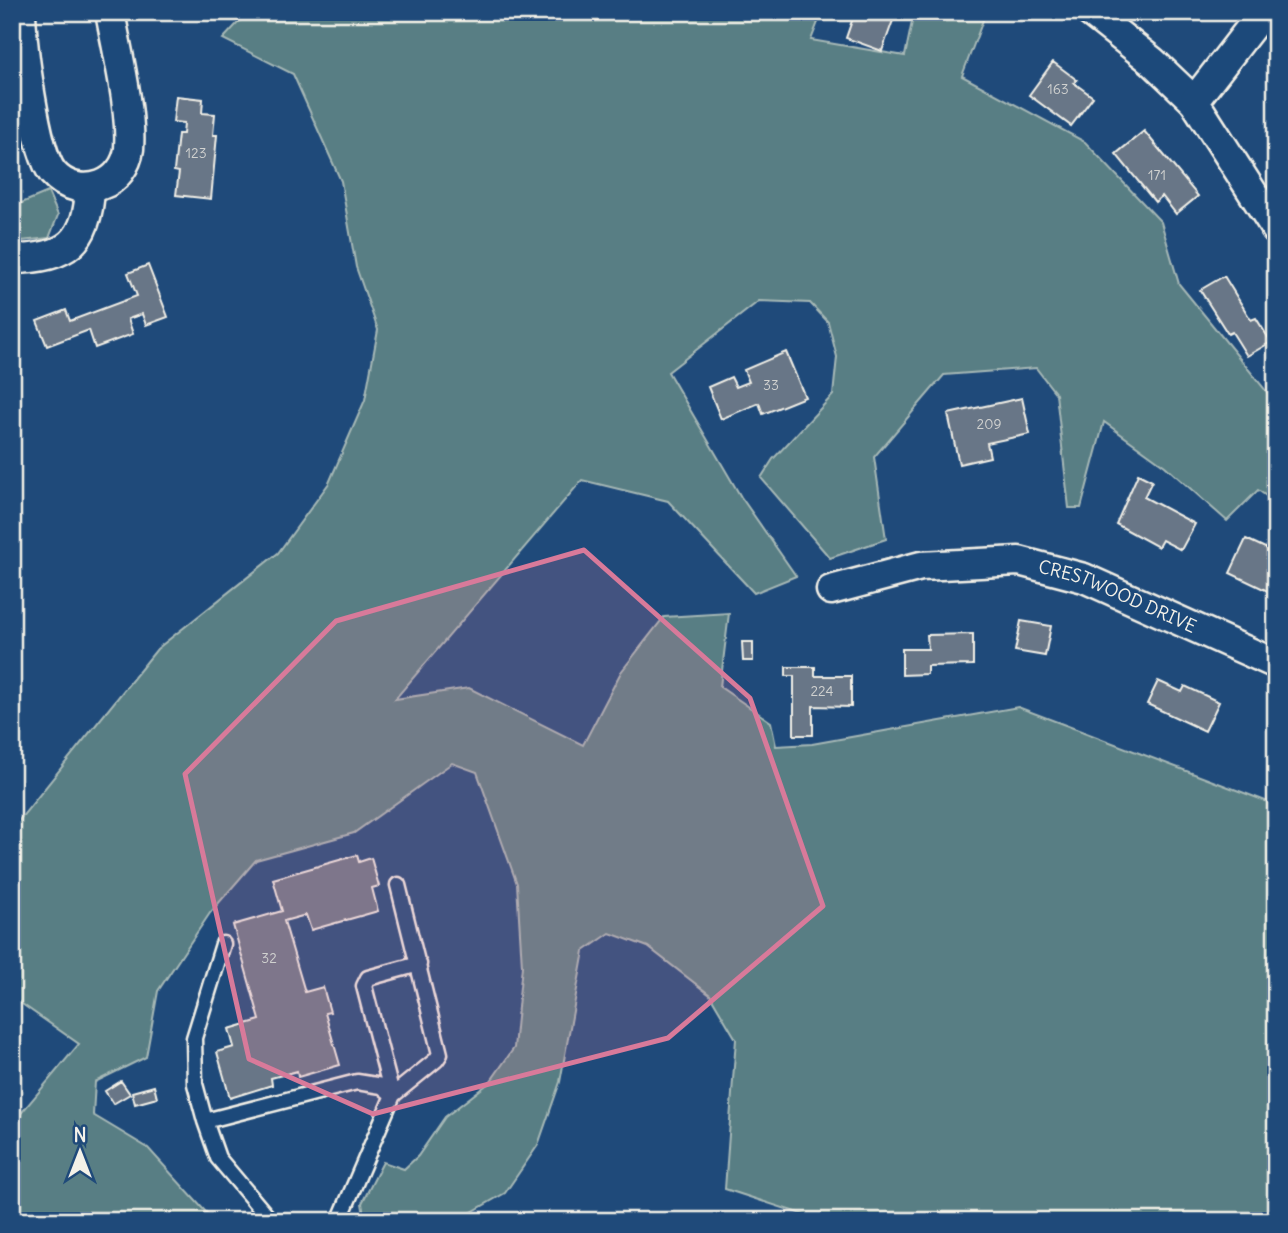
<svg xmlns="http://www.w3.org/2000/svg" width="1288" height="1233" viewBox="0 0 1288 1233" font-family="Delius,sans-serif">
	<rect width="100%" height="100%" fill="#1f4a7a"/>
	<filter id="ink" filterUnits="userSpaceOnUse"><feTurbulence type="fractalNoise" baseFrequency=".0143" numOctaves="2"/><feDisplacementMap in="SourceGraphic" scale="14" xChannelSelector="R" yChannelSelector="G"/><feConvolveMatrix kernelMatrix="1 2 1 2 8 2 1 2 1" color-interpolation-filters="sRGB"/></filter>
	<g filter="url(#ink)">
		<path fill="#597e84" stroke="#a6b8b6" stroke-width="2" d="M 248,12 L 822,12 L 811,40 L 905,56 L 914,12 L 986,12 L 962,76 L 1085,142 L 1161,222 L 1179,284 L 1276,403 L 1276,442 L 1272,447 L 1276,449 L 1276,503 L 1258,490 L 1227,521 L 1165,466 L 1104,422 L 1081,508 L 1069,508 L 1056,394 L 1036,368 L 944,375 L 874,457 L 886,539 L 830,558 L 761,478 L 773,459 L 833,395 L 837,357 L 828,322 L 810,303 L 759,301 L 668,372 L 741,497 L 796,576 L 754,593 L 668,501 L 582,480 L 395,699 L 469,688 L 583,745 L 621,672 L 664,617 L 729,613 L 720,687 L 771,722 L 776,746 L 812,744 L 1018,707 L 1276,805 L 1276,1221 L 823,1221 L 725,1189 L 736,1039 L 710,995 L 648,947 L 610,933 L 584,951 L 560,1082 L 538,1145 L 505,1193 L 456,1221 L 365,1221 L 362,1203 L 383,1162 L 404,1169 L 418,1156 L 445,1117 L 490,1082 L 514,1048 L 522,966 L 517,884 L 477,772 L 452,763 L 354,833 L 256,860 L 210,913 L 158,991 L 146,1057 L 95,1082 L 93,1115 L 148,1148 L 214,1221 L 12,1221 L 12,1124 L 79,1044 L 12,997 L 12,829 L 157,649 L 278,553 L 329,483 L 365,400 L 378,330 L 356,267 L 341,181 L 293,74 L 223,39 Z
			M 48,192 L 58,215 L 49,238 L 12,242 L 12,207 Z"/>
		<path fill="#687687" stroke="#f4f1e8" stroke-width="2" d="M 855,12 L 896,12 L 882,51 L 846,38 Z
			M 1053,62 L 1077,80 L 1074,83 L 1093,97 L 1071,126 L 1029,95 Z
			M 176,96 L 203,99 L 202,113 L 215,114 L 213,135 L 217,135 L 211,199 L 176,195 L 179,172 L 174,171 L 178,134 L 183,134 L 184,123 L 173,122 Z
			M 1144,131 L 1198,196 L 1176,214 L 1162,196 L 1155,202 L 1116,154 Z
			M 148,265 L 168,317 L 146,325 L 142,314 L 128,319 L 133,334 L 95,348 L 89,330 L 47,346 L 37,321 L 66,310 L 70,321 L 137,296 L 128,273 Z
			M 1224,276 L 1251,320 L 1256,318 L 1271,342 L 1247,356 L 1232,332 L 1228,334 L 1200,290 Z
			M 786,352 L 805,397 L 763,414 L 759,403 L 721,419 L 708,387 L 731,377 L 736,387 L 749,382 L 744,370 Z
			M 1022,398 L 1030,434 L 987,443 L 990,457 L 959,464 L 948,414 Z
			M 1138,474 L 1152,481 L 1144,497 L 1195,524 L 1181,550 L 1162,540 L 1158,547 L 1116,524 Z
			M 1246,539 L 1274,552 L 1272,558 L 1276,560 L 1276,595 L 1230,573 Z
			M 1021,621 L 1051,626 L 1045,656 L 1015,651 Z
			M 973,634 L 973,665 L 927,666 L 927,674 L 902,675 L 902,649 L 928,649 L 927,635 Z
			M 742,642 L 753,642 L 753,661 L 743,661 Z
			M 786,667 L 815,667 L 815,676 L 851,676 L 851,707 L 813,706 L 813,735 L 794,735 L 794,676 L 786,676 Z
			M 1158,681 L 1182,692 L 1185,686 L 1219,702 L 1205,731 L 1147,704 Z
			M 357,855 L 359,862 L 371,858 L 379,886 L 372,888 L 378,911 L 311,930 L 306,915 L 284,921 L 305,992 L 323,987 L 330,1012 L 325,1013 L 340,1065 L 298,1077 L 297,1071 L 271,1078 L 272,1085 L 230,1098 L 217,1052 L 234,1047 L 229,1029 L 260,1020 L 233,925 L 282,911 L 273,879 Z
			M 121,1081 L 130,1094 L 113,1104 L 105,1091 Z
			M 154,1086 L 157,1098 L 135,1104 L 132,1092 Z"/>
		<g fill="none" stroke-linecap="round" stroke-linejoin="round">
			<defs>
				<path id="lane" d="M 392,1094 L 364,986 L 368,978 L 419,964
					M 205,1121 L 195,1084 L 194,1038 L 223,944
					M 271,1221 L 218,1158 L 205,1121 L 357,1082 L 382,1086 L 393,1095
					M 339,1221 L 393,1095 L 436,1060 L 440,1054 L 398,885"/>
				<g id="street">
					<path d="M 21,12 C 22,44 35,151 53,173 C 65,187 84,191 101,185 C 116,180 127,165 129,149 C 132,111 117,51 110,12"/>
					<path d="M 1090,12 L 1152,61 L 1194,101 L 1276,229"/>
					<path d="M 1194,101 L 1263,12"/>
					<path d="M 12,259 C 67,259 88,242 90,188"/>
					<path id="s1" d="M 831,590 L 921,566 L 1019,561 L 1084,578 L 1276,664"/>
				</g>
			</defs>
			<use href="#lane" stroke="#f4f1e8" stroke-width="19"/>
			<use href="#street" stroke="#f4f1e8" stroke-width="33"/>
			<use href="#lane" stroke="#1f4a7a" stroke-width="14"/>
			<use href="#street" stroke="#1f4a7a" stroke-width="28"/>
		</g>
	</g>
	<path fill="#d87a9a" fill-opacity="0.2" stroke="#d87a9a" stroke-width="5" stroke-linejoin="round" d="M 584,550 L 750,698 L 823,906 L 668,1038 L 373,1114 L 249,1059 L 185,774 L 336,621 Z"/>
	<g text-anchor="middle" stroke-width="5" stroke-linejoin="round" paint-order="stroke">
		<g font-size="14" fill="#d1d2d0">
			<text x="1058" y="94">163</text>
			<text x="196" y="158">123</text>
			<text x="1157" y="180">171</text>
			<text x="771" y="390">33</text>
			<text x="989" y="429">209</text>
			<text x="822" y="696">224</text>
			<text x="269" y="963">32</text>
		</g>
		<g font-size="18" fill="#f4f1e8" stroke="#1f4a7a">
			<text dy="6" stroke="none"><textPath href="#s1" startOffset="296">CRESTWOOD DRIVE</textPath></text>
		</g>
	</g>
	<rect width="1288" height="1233" fill="none" stroke="#1f4a7a" stroke-width="42"/>
	<rect x="21" y="21" width="1246" height="1191" fill="none" stroke="#f4f1e8" stroke-width="2.5" filter="url(#ink)"/>
	<g transform="translate(80 1152)" stroke="#1f4a7a" stroke-width="5" paint-order="stroke">
	<path d="M0-5L12 26L0 18L-12 26Z" fill="#f4f1e8"/>
	<text y="-10" font-size="19" font-weight="bold" text-anchor="middle" fill="#f4f1e8">N</text>
	</g>
</svg>
